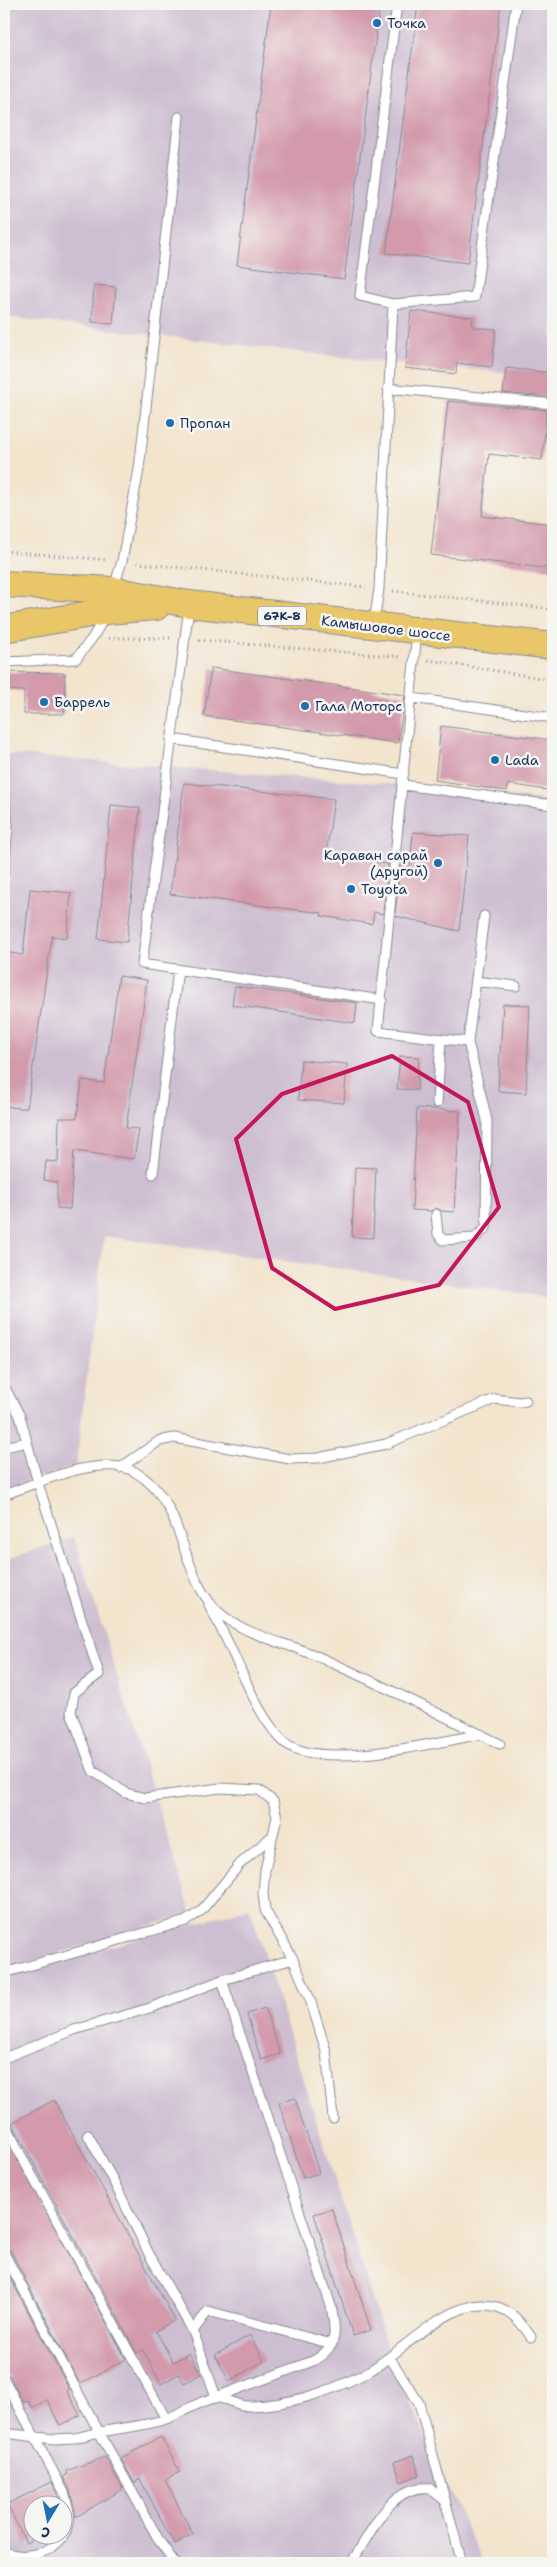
<svg xmlns="http://www.w3.org/2000/svg" width="557" height="2567" viewBox="0 0 557 2567" font-family="'Shantell Sans',sans-serif">
	<rect width="100%" height="100%" fill="#f6f6f2"/>
	<filter id="ink" filterUnits="userSpaceOnUse"><feTurbulence type="fractalNoise" baseFrequency=".02" numOctaves="2"/><feDisplacementMap in="SourceGraphic" scale="10" xChannelSelector="R" yChannelSelector="G"/><feConvolveMatrix kernelMatrix="1 2 1 2 8 2 1 2 1" color-interpolation-filters="sRGB"/></filter>
	<filter id="wash" filterUnits="userSpaceOnUse"><feTurbulence type="fractalNoise" baseFrequency=".0096" numOctaves="4" result="noise"/><feDisplacementMap in="SourceGraphic" scale="20" xChannelSelector="R" yChannelSelector="G"/><feGaussianBlur stdDeviation="1.12" result="paint"/><feColorMatrix in="noise" values="0 0 0 0 0 0 0 0 0 0 0 0 0 0 0 0 0 1.4 0 .05"/><feComposite in="paint" operator="in"/></filter>
	<g filter="url(#wash)">
		<rect width="100%" height="100%" fill="#f3e4cd"/>
		<path fill="#cebed1" fill-rule="evenodd" d="M 4,4 L 553,4 L 553,377 L 366,360 L 4,317 Z
			M 4,754 L 403,785 L 553,801 L 553,1298 L 104,1236 L 76,1466 L 4,1488 Z
			M 74,1537 L 191,1913 L 4,1970 L 4,1560 Z
			M 250,1908 L 390,2356 L 482,2563 L 4,2563 L 4,1976 ZM 32,2504 L 62,2504 L 62,2534 L 32,2534 Z"/>
		<g id="blocks">
			<path fill="#d39aac" d="M 271,4 L 380,4 L 344,279 L 237,265 Z
				M 418,4 L 501,4 L 468,263 L 386,253 Z
				M 94,285 L 116,287 L 113,324 L 92,322 Z
				M 411,311 L 473,317 L 472,327 L 496,329 L 492,367 L 457,363 L 456,374 L 405,368 Z
				M 506,368 L 552,373 L 549,397 L 503,393 Z
				M 448,401 L 547,410 L 542,460 L 489,454 L 482,516 L 553,524 L 553,569 L 431,555 Z
				M 211,668 L 405,695 L 398,743 L 204,716 Z
				M 4,672 L 65,673 L 64,714 L 24,714 L 24,691 L 4,690 Z
				M 441,726 L 553,740 L 553,791 L 508,784 L 507,791 L 435,780 Z
				M 184,783 L 334,799 L 326,855 L 388,864 L 383,914 L 374,912 L 372,924 L 321,916 L 322,913 L 170,894 Z
				M 111,805 L 140,808 L 127,942 L 98,939 Z
				M 413,832 L 469,836 L 459,931 L 395,916 L 400,866 L 410,868 Z
				M 30,889 L 71,893 L 67,938 L 52,936 L 27,1108 L 20,1108 L 4,1106 L 4,952 L 23,955 Z
				M 119,976 L 147,980 L 126,1128 L 139,1129 L 134,1159 L 74,1151 L 70,1209 L 57,1208 L 57,1182 L 44,1180 L 46,1161 L 58,1162 L 59,1118 L 77,1118 L 82,1080 L 104,1083 Z
				M 235,986 L 357,1003 L 355,1023 L 232,1005 Z
				M 503,1004 L 530,1005 L 526,1093 L 498,1091 Z
				M 400,1056 L 419,1057 L 417,1090 L 397,1089 Z
				M 301,1060 L 347,1064 L 344,1103 L 298,1100 Z
				M 417,1108 L 460,1111 L 454,1212 L 442,1211 L 436,1208 L 431,1211 L 412,1210 Z
				M 355,1167 L 376,1168 L 373,1238 L 352,1237 Z
				M 265,2008 L 280,2054 L 261,2060 L 247,2014 Z
				M 295,2098 L 319,2173 L 303,2178 L 279,2103 Z
				M 54,2100 L 175,2320 L 156,2331 L 173,2362 L 189,2353 L 201,2374 L 184,2383 L 179,2374 L 161,2384 L 143,2350 L 137,2353 L 12,2123 Z
				M 4,2134 L 126,2359 L 80,2384 L 10,2250 L 4,2247 Z
				M 332,2209 L 371,2330 L 353,2336 L 314,2214 Z
				M 4,2266 L 69,2389 L 67,2391 L 80,2415 L 60,2426 L 47,2400 L 32,2408 L 28,2400 L 23,2402 L 10,2376 L 4,2373 Z
				M 250,2335 L 264,2361 L 229,2381 L 215,2355 Z
				M 161,2437 L 180,2472 L 165,2480 L 193,2534 L 174,2544 L 140,2479 L 134,2483 L 121,2458 Z
				M 413,2455 L 420,2475 L 401,2482 L 394,2462 Z
				M 105,2457 L 123,2489 L 76,2517 L 70,2490 L 63,2477 L 68,2474 L 66,2471 Z
				M 52,2482 L 61,2504 L 32,2504 L 32,2534 L 42,2534 L 26,2543 L 7,2504 Z"/>
		</g>
	</g>
	<g filter="url(#ink)">
		<use href="#blocks" fill-opacity="0" stroke="#878a96" stroke-width="1"/>
		<g fill="none" stroke-linecap="round" stroke-linejoin="round">
			<defs>
				<path id="lane" d="M 397,4 L 360,296 L 393,304 L 475,297 L 516,4
					M 388,388 L 553,404
					M 114,587 L 122,561 L 139,469 L 179,117
					M 189,607 L 142,964 L 382,1000
					M 374,623 L 379,589 L 393,304
					M 417,632 L 378,1031 L 468,1042
					M 4,662 L 76,659 L 93,637 L 105,616
					M 412,698 L 553,718
					M 171,739 L 404,774
					M 403,785 L 553,805
					M 4,794 L 8,825 L 4,871
					M 476,981 L 516,986
					M 437,1103 L 441,1039
					M 153,1174 L 178,969
					M 436,1214 L 438,1234 L 443,1240 L 475,1238 L 486,1228 L 487,1120 L 468,1042 L 484,916
					M 4,1386 L 20,1416 L 38,1483 L 99,1674 L 74,1693 L 71,1712 L 93,1771 L 126,1793 L 145,1798 L 220,1788 L 259,1790 L 273,1801 L 277,1817 L 265,1870 L 263,1893 L 265,1910 L 293,1959 L 311,2002 L 326,2051 L 333,2118
					M 4,1447 L 27,1442
					M 120,1468 L 159,1441 L 174,1438 L 290,1459 L 318,1458 L 386,1444 L 495,1399 L 520,1402 L 526,1401
					M 4,1495 C 37,1483 102,1453 135,1472 C 189,1502 177,1579 222,1615 C 252,1638 285,1642 319,1657 C 380,1684 440,1714 500,1744
					M 209,1605 C 218,1623 228,1641 236,1660 C 249,1688 260,1716 281,1739 C 312,1774 438,1742 481,1734
					M 293,1959 L 222,1980 L 331,2306 C 336,2332 339,2346 313,2361 L 216,2397 L 193,2331 L 208,2311 L 332,2344
					M 4,1973 L 186,1921 L 201,1911 L 240,1864 L 271,1837
					M 4,2058 L 74,2030 L 150,2008 L 222,1980
					M 4,2120 L 18,2150 L 166,2419
					M 88,2135 L 114,2182 L 149,2254 L 193,2331
					M 4,2253 L 99,2432 L 75,2438 L 54,2439 L 4,2433
					M 390,2358 L 419,2403 L 462,2563
					M 4,2379 L 64,2492 C 67,2503 72,2516 68,2527 C 59,2552 26,2561 4,2552
					M 175,2563 L 160,2542 L 99,2432 C 122,2428 145,2426 166,2419 C 182,2413 199,2401 215,2398 C 222,2396 238,2406 248,2406 C 286,2406 330,2392 364,2374 C 400,2355 441,2305 483,2305 C 507,2305 519,2319 531,2337
					M 351,2563 C 370,2536 389,2484 429,2488 L 443,2499"/>
				<path id="primary" d="M 4,584 L 113,590 L 189,604 L 553,646
					M 4,629 L 107,611 L 156,607"/>
			</defs>
			<use href="#lane" stroke="#878a96" stroke-width="11"/>
			<use href="#primary" stroke="#878a96" stroke-width="28"/>
			<path stroke="#878a96" stroke-width="3" stroke-dasharray="1 4" stroke-linecap="butt" d="M 4,551 L 108,560
				M 137,563 L 366,587
				M 393,591 L 553,609
				M 109,638 L 170,638
				M 199,640 L 402,657
				M 428,660 L 553,680"/>
			<use href="#lane" stroke="#fff" stroke-width="9"/>
			<use href="#primary" stroke="#e9c769" stroke-width="26"/>
		</g>
	</g>
	<path fill="none" stroke="#c2185b" stroke-width="4" stroke-linejoin="round" d="M 392,1056 L 468,1102 L 499,1207 L 439,1285 L 335,1309 L 272,1268 L 236,1139 L 282,1094 Z"/>
	<g fill="#1f6fb2" stroke="#f6f6f2" stroke-width="2">
		<circle cx="377" cy="23" r="5"/>
		<circle cx="170" cy="423" r="5"/>
		<circle cx="44" cy="702" r="5"/>
		<circle cx="305" cy="706" r="5"/>
		<circle cx="495" cy="760" r="5"/>
		<circle cx="438" cy="863" r="5"/>
		<circle cx="351" cy="889" r="5"/>
	</g>
	<g text-anchor="middle" stroke-width="5" stroke-linejoin="round" paint-order="stroke">
		<rect fill="#f6f6f2" stroke="#5d6b8a" stroke-width="1" x="258" y="606.5" width="48" height="19" rx="4"/>
		<g font-size="12" font-weight="bold" fill="#1b2f5e">
			<text x="282" y="620">67К-8</text>
		</g>
		<g font-size="14" fill="#1b2f5e" stroke="#f6f6f2" text-anchor="start">
			<text x="387" y="28">Точка</text>
			<text x="180" y="428">Пропан</text>
			<text x="54" y="707">Баррель</text>
			<text x="315" y="711">Гала Моторс</text>
			<text x="505" y="765">Lada</text>
			<text x="428" y="860" text-anchor="end">Караван сарай<tspan x="428" dy="16">(другой)</tspan></text>
			<text x="361" y="894">Toyota</text>
		</g>
		<g font-size="14" fill="#1b2f5e" stroke="#f6f6f2">
			<text transform="translate(386 628) rotate(7)" y="5">Камышовое шоссе</text>
		</g>
	</g>
	<rect width="557" height="2567" fill="none" stroke="#f6f6f2" stroke-width="20"/>
	<g transform="translate(48 2520) rotate(190)"><circle r="24" fill="#f6f6f2" stroke="#9ea6b7"/>
	<path d="M0-4L9 19L0 12L-9 19Z" fill="#1f6fb2"/>
	<text y="-8" font-size="14" font-weight="bold" text-anchor="middle" fill="#1b2f5e">С</text>
	</g>
</svg>
